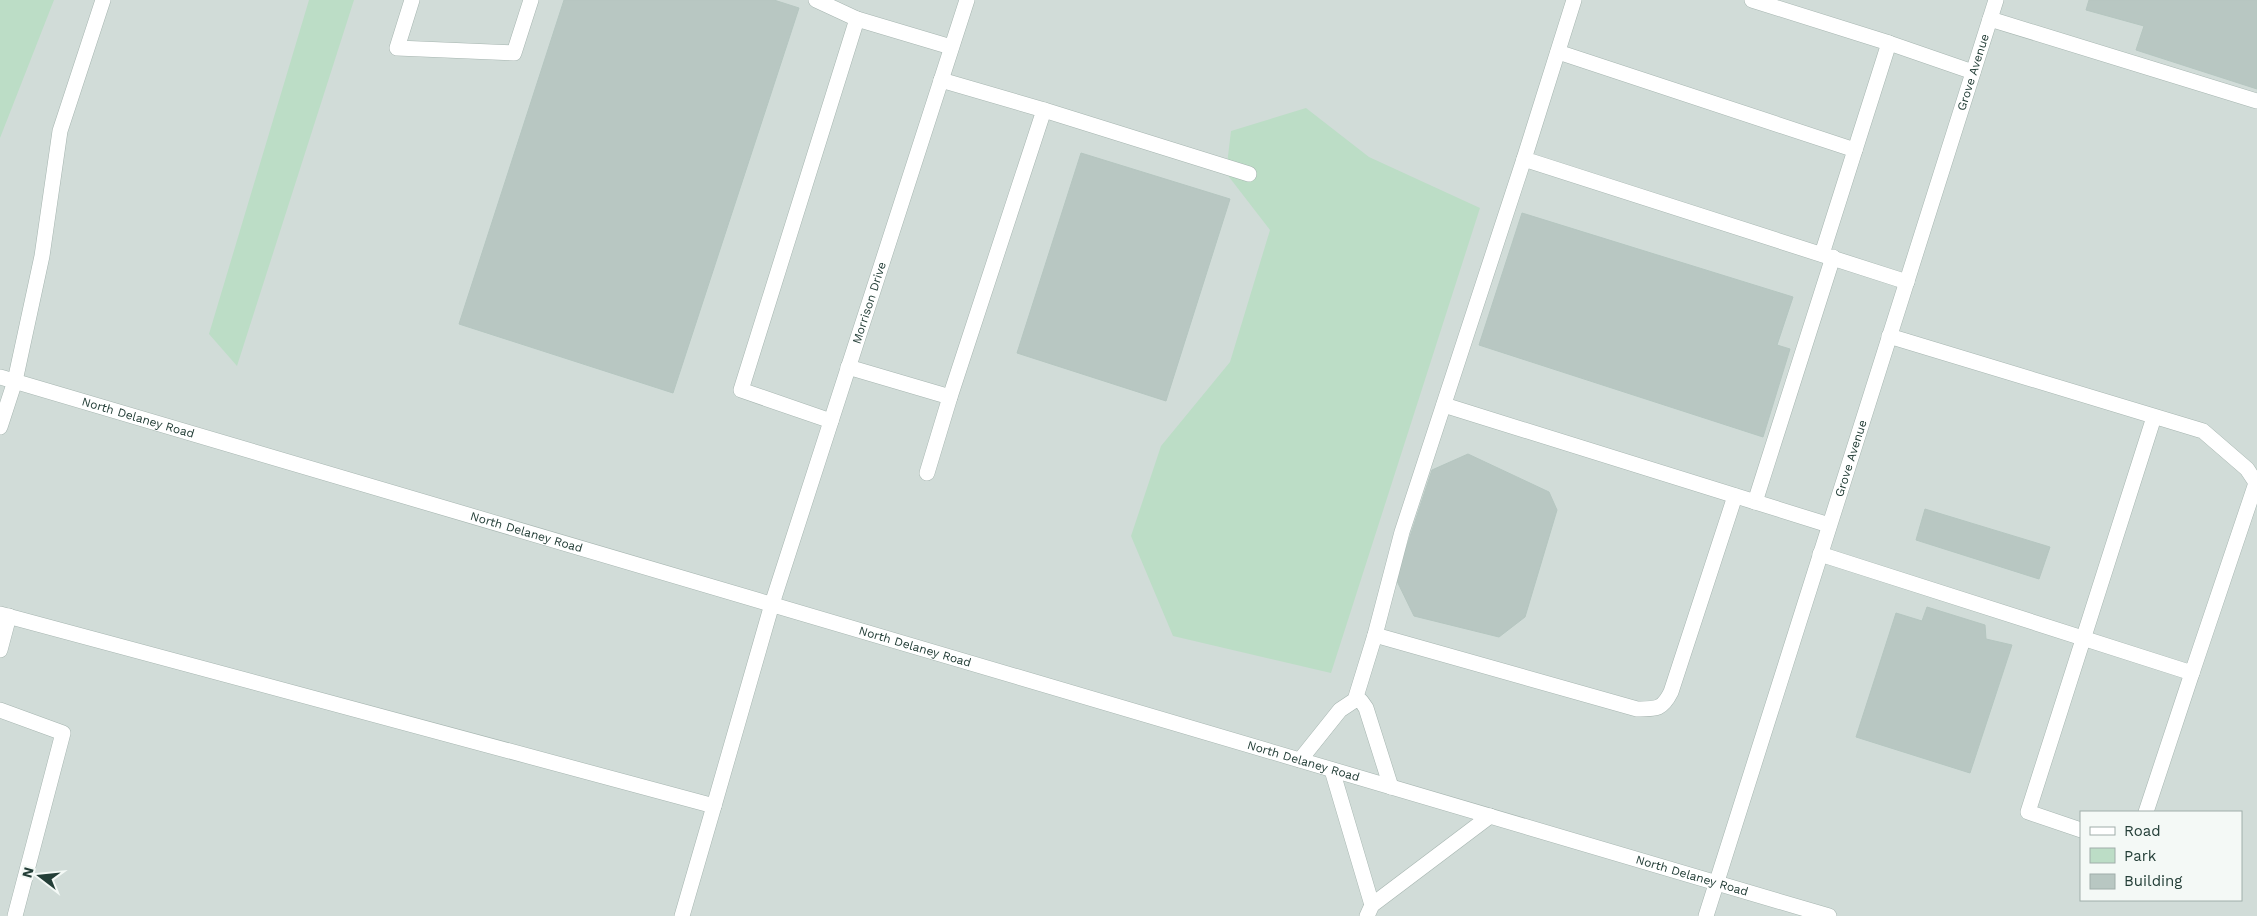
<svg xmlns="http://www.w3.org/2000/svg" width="2257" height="916" viewBox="0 0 2257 916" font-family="'Work Sans',sans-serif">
	<rect width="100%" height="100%" fill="#e3ede9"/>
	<path fill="#d1dcd8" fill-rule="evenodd" d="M 0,0 L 2257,0 L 2257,916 L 0,916 ZM 2081,812 L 2241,812 L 2241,900 L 2081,900 Z"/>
	<path fill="#bcddc6" d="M 0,0 L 54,0 L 0,138 Z
		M 309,0 L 354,0 L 237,366 L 209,334 Z
		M 1306,108 L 1369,157 L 1480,208 L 1331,673 L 1173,636 L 1131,536 L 1161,446 L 1230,362 L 1270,230 L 1226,173 L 1231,131 Z"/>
	<path fill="#b8c7c2" stroke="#b5c6c0" d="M 564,0 L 774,0 L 799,8 L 673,393 L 459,324 Z
		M 2089,0 L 2257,0 L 2257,89 L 2136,50 L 2144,26 L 2086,10 Z
		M 1081,153 L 1230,199 L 1166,401 L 1017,353 Z
		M 1522,213 L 1793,297 L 1777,345 L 1790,349 L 1763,437 L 1479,345 Z
		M 1468,454 L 1549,492 L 1557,510 L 1525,617 L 1499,637 L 1414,616 L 1396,579 L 1432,470 Z
		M 1925,509 L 2050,547 L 2039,579 L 1916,540 Z
		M 1927,607 L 1985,625 L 1986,639 L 2012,645 L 1970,773 L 1856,737 L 1896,613 L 1922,621 Z"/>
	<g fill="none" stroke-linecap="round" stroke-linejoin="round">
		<defs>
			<g id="minor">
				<path d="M 412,0 L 397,48 L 514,53 L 531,0"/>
				<path d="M 816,0 L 857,19"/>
				<path d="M 1574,0 L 1524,159 L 1907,282"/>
				<path d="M 1752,0 L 1889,43 L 1822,254"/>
				<path d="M 1990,19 L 2257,101"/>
				<path d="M 1889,43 L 1973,72"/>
				<path d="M 1558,52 L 1855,150"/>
				<path d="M 1044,110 L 1249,174"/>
				<path d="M 1889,336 L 2203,431 L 2247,469 L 2257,484"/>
				<path d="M 848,367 L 950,397 L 1044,110 L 941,80"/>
				<path id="s1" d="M 0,377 L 1829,916"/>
				<path d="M 1444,405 L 1829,525"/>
				<path d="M 831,421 L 741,390 L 857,19 L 951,47"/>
				<path d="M 0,427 L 15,381 L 42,256 L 60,131 L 103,0"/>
				<path d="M 927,473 L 950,397"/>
				<path d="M 1755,502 L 1833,257"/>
				<path d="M 1820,554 L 2192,673 L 2256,483"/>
				<path id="s2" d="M 0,614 L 714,806 L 772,604 L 967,0"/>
				<path d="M 1375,635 L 1637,709 C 1656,709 1662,710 1671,692 L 1735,496"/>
				<path d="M 0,650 L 9,616"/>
				<path d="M 1355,700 L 1361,701 L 1366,708 L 1391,787"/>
				<path d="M 0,710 L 63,733 L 15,916"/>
				<path d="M 1300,760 L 1340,710 L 1355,700 L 1375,635 L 1402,532 L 1524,159"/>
				<path d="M 1332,770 L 1372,905"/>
				<path d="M 2146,812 L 2192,673"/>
				<path d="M 2081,830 L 2028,812 L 2154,417"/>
				<path d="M 682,916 L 714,806"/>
				<path d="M 1367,916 L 1372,905 L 1490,816"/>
				<path id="s3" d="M 1706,916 L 1996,0"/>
			</g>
		</defs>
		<use href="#minor" stroke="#a6b5b0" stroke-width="16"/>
		<use href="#minor" stroke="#fff" stroke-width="15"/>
	</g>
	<g text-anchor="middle" stroke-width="5" stroke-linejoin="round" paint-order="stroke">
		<g font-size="12" fill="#233e37" stroke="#f4f9f6">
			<text dy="4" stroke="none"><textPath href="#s3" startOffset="885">Grove Avenue</textPath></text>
			<text dy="4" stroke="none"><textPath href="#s2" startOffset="1266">Morrison Drive</textPath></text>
			<text dy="4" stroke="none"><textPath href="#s1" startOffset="144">North Delaney Road</textPath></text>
			<text dy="4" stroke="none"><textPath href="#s3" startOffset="480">Grove Avenue</textPath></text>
			<text dy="4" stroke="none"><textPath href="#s1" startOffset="549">North Delaney Road</textPath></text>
			<text dy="4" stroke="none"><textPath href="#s1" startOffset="954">North Delaney Road</textPath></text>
			<text dy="4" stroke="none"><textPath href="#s1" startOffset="1359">North Delaney Road</textPath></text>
			<text dy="4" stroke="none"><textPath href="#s1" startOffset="1764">North Delaney Road</textPath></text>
		</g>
	</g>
	<rect x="2080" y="811" width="162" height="90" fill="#f4f9f6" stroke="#a0aeaa"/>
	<rect x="2090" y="827" width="25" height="8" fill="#ffffff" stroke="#a0aeaa"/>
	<text x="2124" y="836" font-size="15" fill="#233e37">Road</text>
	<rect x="2090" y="848" width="25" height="15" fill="#bcddc6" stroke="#a0aeaa"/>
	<text x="2124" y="861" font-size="15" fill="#233e37">Park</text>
	<rect x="2090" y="874" width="25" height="15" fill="#b8c7c2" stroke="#a0aeaa"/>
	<text x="2124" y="886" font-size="15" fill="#233e37">Building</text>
	<g transform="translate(40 876) rotate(286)" stroke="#f4f9f6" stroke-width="4" paint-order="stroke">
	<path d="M0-4L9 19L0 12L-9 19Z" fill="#233e37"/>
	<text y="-8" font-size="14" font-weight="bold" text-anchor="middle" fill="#233e37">N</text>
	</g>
</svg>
